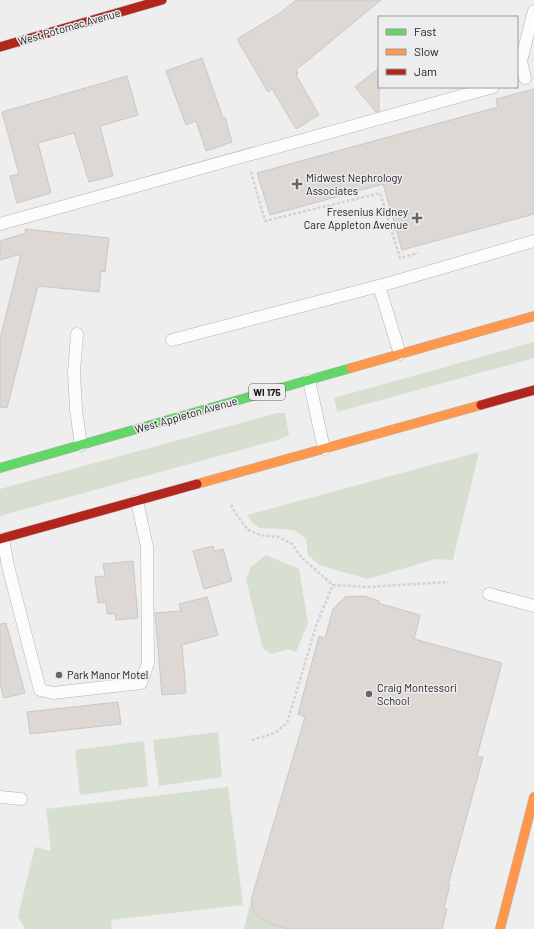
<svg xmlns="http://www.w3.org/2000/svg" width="534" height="929" viewBox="0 0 534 929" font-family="Barlow,sans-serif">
	<rect width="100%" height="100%" fill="#eee"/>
	<path fill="#d7dfd0" d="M 534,342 L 534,358 L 337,412 L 334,398 Z
		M 277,413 L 285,413 L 289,435 L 284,438 L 0,516 L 0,489 Z
		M 479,452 L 453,560 L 436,559 L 367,579 L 319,565 L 308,555 L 306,539 L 296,531 L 285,529 L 259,528 L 252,522 L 247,515 Z
		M 266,555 L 299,569 L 308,623 L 296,652 L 288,649 L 272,654 L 263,649 L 246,579 L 251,567 Z
		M 218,732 L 222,777 L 159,786 L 153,740 Z
		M 144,741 L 148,786 L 80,795 L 75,750 Z
		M 228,787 L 243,905 L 111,920 L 112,929 L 25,929 L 18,916 L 35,847 L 51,851 L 46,809 Z
		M 251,900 C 252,903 253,907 254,910 C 259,922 277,926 288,929 L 244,929 Z"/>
	<path fill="#ddd8d3" stroke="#c8c8c7" d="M 296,0 L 381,0 L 296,70 L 298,74 L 296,75 L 319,115 L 296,129 L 272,89 L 268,92 L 237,39 L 280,13 Z
		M 202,58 L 223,118 L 225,117 L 232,142 L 206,151 L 196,121 L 186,125 L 166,71 Z
		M 379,68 L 379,111 L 376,112 L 355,87 Z
		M 127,76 L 138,115 L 100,126 L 113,176 L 89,182 L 74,133 L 38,143 L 51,193 L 17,203 L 10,176 L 19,174 L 2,112 Z
		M 534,89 L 534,214 L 402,250 L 383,184 L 270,215 L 257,173 L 498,107 L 496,99 Z
		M 25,229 L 109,238 L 105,272 L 101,271 L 99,292 L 38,286 L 7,408 L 0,407 L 0,339 L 21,254 L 0,260 L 0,241 L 26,233 Z
		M 213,546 L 214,551 L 223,549 L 232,581 L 204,589 L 193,551 Z
		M 133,561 L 138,618 L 116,620 L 115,614 L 107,614 L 106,602 L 98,603 L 95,577 L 105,576 L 103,564 Z
		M 364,596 L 379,601 L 378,603 L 420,615 L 414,639 L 502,663 L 477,756 L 483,757 L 448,885 L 450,885 L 444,908 L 447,909 L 442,929 L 288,929 L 271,924 L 262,919 L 254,912 L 251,900 L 305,717 L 298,714 L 319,636 L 325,638 L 333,609 L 345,597 Z
		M 207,597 L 218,635 L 182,645 L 186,693 L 162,695 L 155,613 L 181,611 L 179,604 Z
		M 6,623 L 25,693 L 4,698 L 0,684 L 0,624 Z
		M 118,702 L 121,724 L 30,734 L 27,712 Z"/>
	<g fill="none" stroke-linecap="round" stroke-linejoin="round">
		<defs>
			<path id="lane" d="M 525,78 L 521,61 L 534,11
				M 0,224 L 493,87
				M 379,286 L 400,354
				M 77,334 L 74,372 L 76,410 L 81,445
				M 172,340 L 390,283 L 534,241
				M 309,380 L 324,449
				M 3,539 L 8,566 L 40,690 L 53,693 L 141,683 L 148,663 L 147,547 L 137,501
				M 489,594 L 534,606
				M 0,797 L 21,799"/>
			<path id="fast" d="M 0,468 L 351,368"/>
			<path id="slow" d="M 351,368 L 534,316
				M 197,484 L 481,405
				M 500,929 L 534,797"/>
			<path id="jam" d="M 0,47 L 162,0
				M 481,405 L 534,390
				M 0,539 L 197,484"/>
		</defs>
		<use href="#lane" stroke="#b3b3b3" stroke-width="13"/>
		<use href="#fast" stroke="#b3b3b3" stroke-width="10"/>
		<use href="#slow" stroke="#b3b3b3" stroke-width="10"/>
		<use href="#jam" stroke="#b3b3b3" stroke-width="10"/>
		<path stroke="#d2d2d3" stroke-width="2.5" stroke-dasharray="3 2" stroke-linecap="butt" d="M 251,172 L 265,221 L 380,193 L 400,258 L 418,253
			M 231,505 L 238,517 L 248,530 L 260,535 L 278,537 L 292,544 L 301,557 L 333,585
			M 252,740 L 275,733 L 287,723 L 317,623 L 333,585 L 367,587 L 448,582"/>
		<use href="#lane" stroke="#fcfcfc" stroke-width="12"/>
		<use href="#fast" stroke="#63d668" stroke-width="9"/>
		<use href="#slow" stroke="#ff974d" stroke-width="9"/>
		<use href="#jam" stroke="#b3261e" stroke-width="9"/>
	</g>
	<g fill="#666667" stroke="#ededef" stroke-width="1.5">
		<path d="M295 178h4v4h4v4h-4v4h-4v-4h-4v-4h4z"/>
		<path d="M415 212h4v4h4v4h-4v4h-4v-4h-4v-4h4z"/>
		<circle cx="59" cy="675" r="4"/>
		<circle cx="369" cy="694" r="4"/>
	</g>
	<g text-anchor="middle" stroke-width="3" stroke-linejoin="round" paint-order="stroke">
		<rect fill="#ededef" stroke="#5b5b5d" stroke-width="1" x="249" y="384" width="36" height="16" rx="3"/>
		<g font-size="10" font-weight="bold" fill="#1d1d1e">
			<text x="267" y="396">WI 175</text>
		</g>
		<g font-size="11" fill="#1d1d1e" stroke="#ededef">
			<text transform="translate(69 27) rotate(-16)" y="4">West Potomac Avenue</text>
			<text transform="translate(186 415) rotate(-16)" y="4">West Appleton Avenue</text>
		</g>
		<g font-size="11" fill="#1d1d1e" stroke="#ededef" text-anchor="start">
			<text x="306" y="182">Midwest Nephrology<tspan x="306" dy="13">Associates</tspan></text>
			<text x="408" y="216" text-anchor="end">Fresenius Kidney<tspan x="408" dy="13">Care Appleton Avenue</tspan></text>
			<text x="67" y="679">Park Manor Motel</text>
			<text x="377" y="692">Craig Montessori<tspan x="377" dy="13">School</tspan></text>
		</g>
	</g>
	<rect x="378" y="16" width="140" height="72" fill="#ededef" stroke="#9a9a9b"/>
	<rect x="386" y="29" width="20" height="6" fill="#63d668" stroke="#9a9a9b"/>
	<text x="414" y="36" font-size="12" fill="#1d1d1e">Fast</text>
	<rect x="386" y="49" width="20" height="6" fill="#ff974d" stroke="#9a9a9b"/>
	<text x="414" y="56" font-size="12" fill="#1d1d1e">Slow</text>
	<rect x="386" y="69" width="20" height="6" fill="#b3261e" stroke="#9a9a9b"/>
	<text x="414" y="76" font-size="12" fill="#1d1d1e">Jam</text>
</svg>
